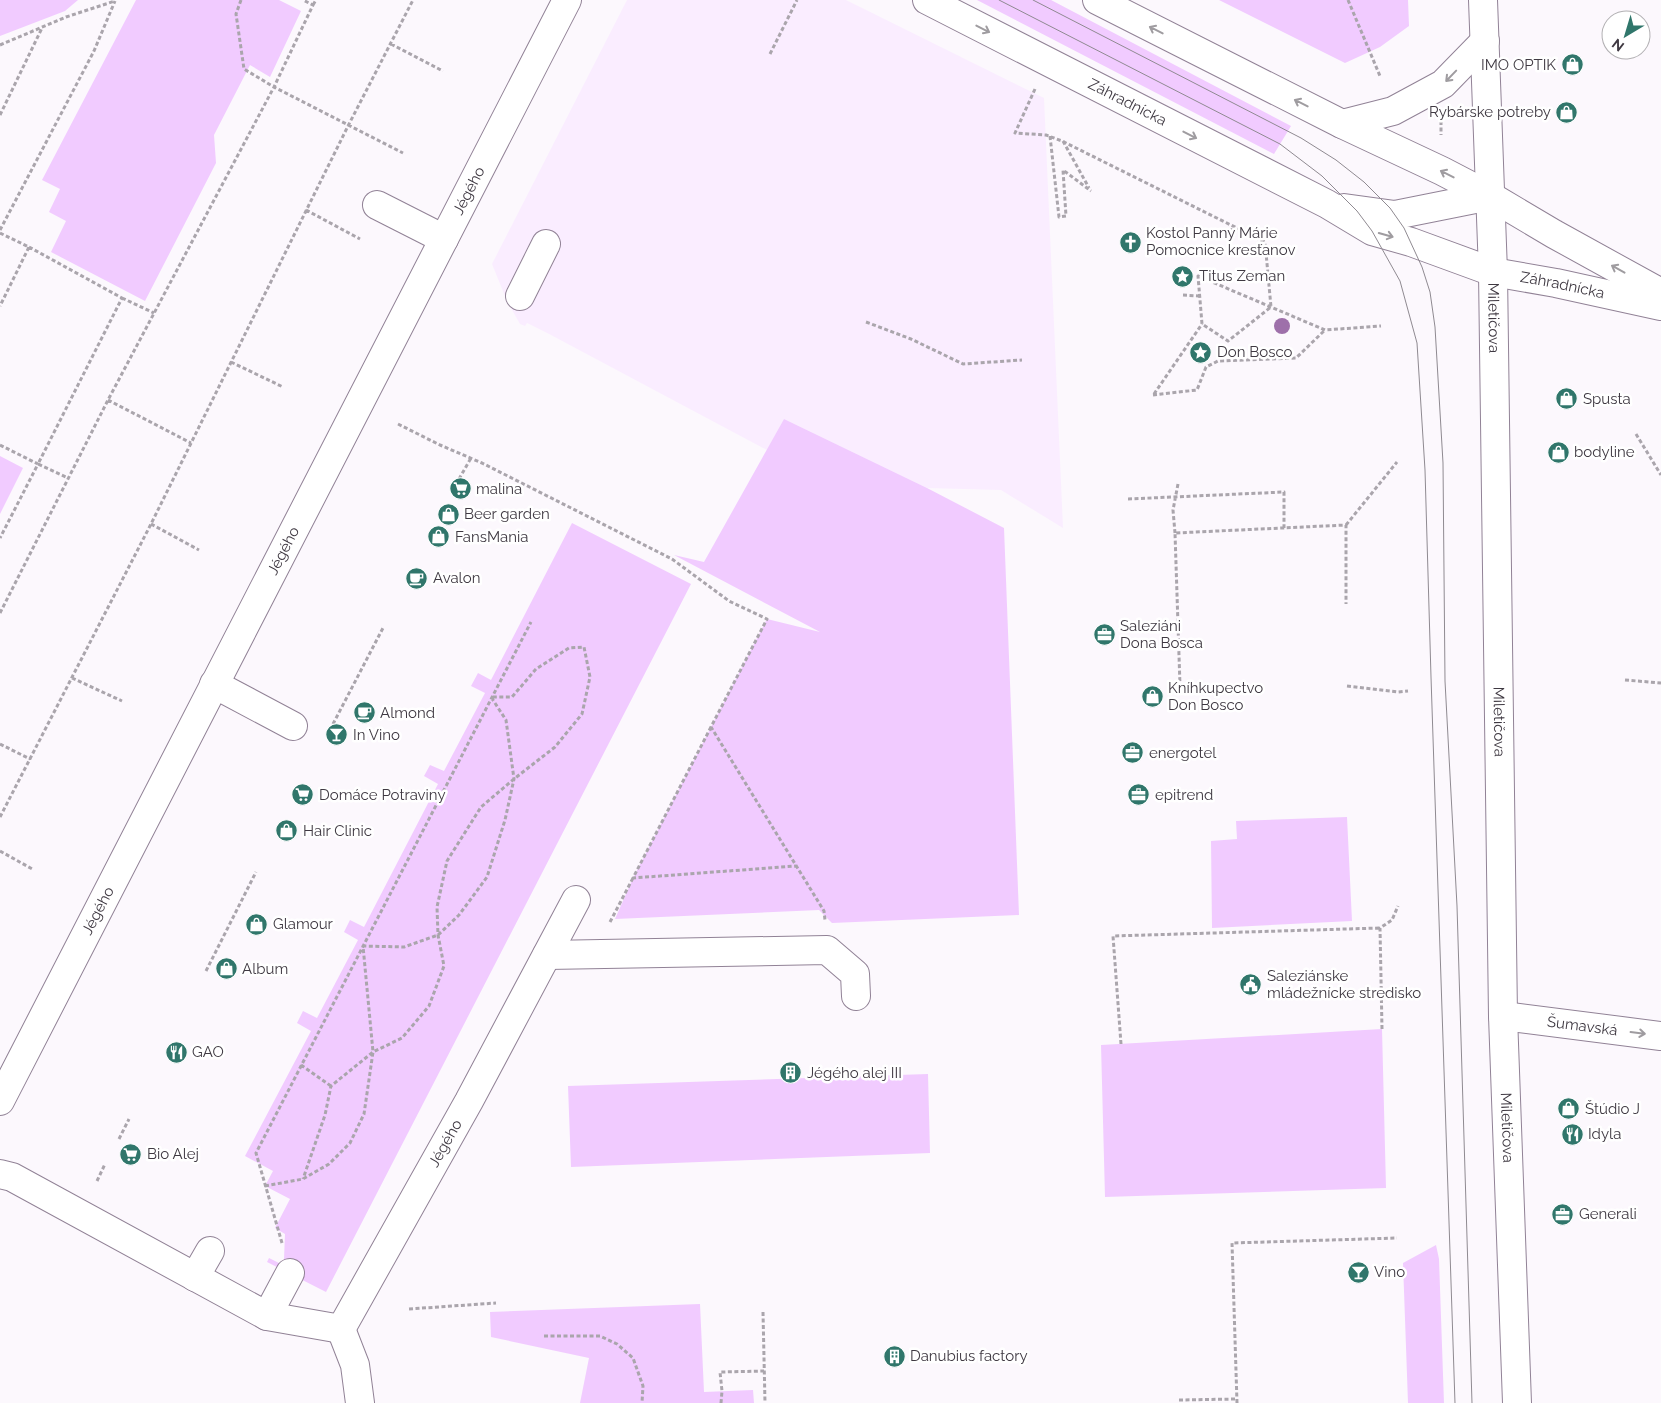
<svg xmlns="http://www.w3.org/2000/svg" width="1661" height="1403" viewBox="0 0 1661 1403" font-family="Raleway,sans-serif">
	<rect width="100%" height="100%" fill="#fcf8fd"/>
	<path fill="#faedff" d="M 627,0 L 846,0 L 1044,98 L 1063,528 L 1001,490 L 927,488 L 784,419 L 767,450 L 551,335 L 527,323 L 525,326 L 520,324 L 507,301 L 492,264 Z"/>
	<path fill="#f1cbff" d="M 0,0 L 78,0 L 65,11 L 0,36 Z
		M 136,0 L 279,0 L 301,11 L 270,77 L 250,65 L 214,135 L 216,163 L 145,301 L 51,252 L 66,221 L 49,212 L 60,189 L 42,180 Z
		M 977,0 L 1051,0 L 1291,126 L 1274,154 Z
		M 1219,0 L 1408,0 L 1409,26 L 1380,47 L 1345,63 Z
		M 784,419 L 927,488 L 1004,528 L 1019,915 L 832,923 L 819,910 L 615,919 L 633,878 L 767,619 L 820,632 L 674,555 L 704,562 Z
		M 0,456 L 23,468 L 0,514 Z
		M 572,523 L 691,584 L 326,1292 L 267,1262 L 269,1258 L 281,1264 L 284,1259 L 285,1234 L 275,1228 L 290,1199 L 265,1186 L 273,1171 L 245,1156 L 311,1031 L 297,1023 L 303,1011 L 317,1018 L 358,940 L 344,932 L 350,920 L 364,927 L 438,784 L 424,776 L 430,765 L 444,771 L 485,693 L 471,686 L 478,673 L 491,680 Z
		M 1347,817 L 1352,921 L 1212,928 L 1211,841 L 1237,839 L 1236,821 Z
		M 1382,1029 L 1386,1188 L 1105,1197 L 1101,1045 Z
		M 928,1074 L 930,1153 L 571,1167 L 568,1086 Z
		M 1436,1245 L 1439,1259 L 1444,1403 L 1408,1403 L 1403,1263 Z
		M 700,1304 L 704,1392 L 753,1390 L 754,1403 L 580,1403 L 589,1358 L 491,1337 L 490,1312 Z"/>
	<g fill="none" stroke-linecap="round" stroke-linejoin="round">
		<defs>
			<g id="minor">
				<path id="s1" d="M 927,0 L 1327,204 L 1372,231 L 1411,242 L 1493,272 L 1556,283 L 1661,306"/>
				<path d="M 1097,0 L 1342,124 L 1442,171 L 1490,196 L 1554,234 L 1661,293"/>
				<path id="s2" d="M 1483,0 L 1493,272 L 1503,1016 L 1517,1403"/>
				<path d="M 1342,124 L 1393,111 L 1443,84 L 1485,41"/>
				<path d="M 377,205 L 444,239"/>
				<path d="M 1344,208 L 1395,215 L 1490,196"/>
				<path d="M 520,296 L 546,244"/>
				<path d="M 214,684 L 293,726"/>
				<path d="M 547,955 L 827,950 L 855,974 L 856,996"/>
				<path id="s3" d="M 1503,1016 L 1661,1036"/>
				<path id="s4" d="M 0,1101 L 567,0"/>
				<path id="s5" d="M 0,1174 L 12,1177 L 267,1316 L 341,1329 L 469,1101 L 576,900"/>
				<path d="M 195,1277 L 210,1251"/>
				<path d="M 267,1316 L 290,1273"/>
				<path d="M 341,1329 L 355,1365 L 360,1403"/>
			</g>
		</defs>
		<use href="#minor" stroke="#918296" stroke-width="30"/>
		<path stroke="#aaa5ac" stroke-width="3" stroke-dasharray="4 2.5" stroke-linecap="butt" d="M 241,0 L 236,14 L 244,69 L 274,87 L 403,153
			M 1348,0 L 1380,76
			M 313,5 L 316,0
			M 391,44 L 443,71
			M 0,45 L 66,17 L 115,1
			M 770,54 L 797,0
			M 1035,89 L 1015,133 L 1046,135 L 1062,141 L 1265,242 L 1271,307 L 1228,341 L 1202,324 L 1198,276 L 1325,330 L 1381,326
			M 0,115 L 42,28
			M 1441,121 L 1441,135
			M 1050,136 L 1059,217 L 1066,216 L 1063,170 L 1091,191
			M 1063,141 L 1089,188
			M 306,210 L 360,239
			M 0,230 L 94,51 L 115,1
			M 0,233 L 29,247 L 0,306
			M 1179,236 L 1236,229
			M 29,247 L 122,298 L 38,464 L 68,478
			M 1183,295 L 1199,296
			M 122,298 L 154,313
			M 866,322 L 911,339 L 963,364 L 1022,360
			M 231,362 L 283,387
			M 1154,394 L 1202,324
			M 1153,395 L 1197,390 L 1206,367 L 1218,361 L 1296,358 L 1325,330
			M 108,400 L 191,443
			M 398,424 L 440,445 L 482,463 L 672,559 L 729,601 L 767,619 L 711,727 L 824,911 L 825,920
			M 1636,434 L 1661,475
			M 0,445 L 38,464 L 0,538
			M 459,479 L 471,458
			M 1128,499 L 1284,492 L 1284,528
			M 151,524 L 199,550
			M 1346,525 L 1397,462
			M 1175,533 L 1173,510 L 1178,484
			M 0,613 L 108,400 L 274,87 L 313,5 L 303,0
			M 72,678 L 122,701
			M 1625,680 L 1661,683
			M 1347,686 L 1398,692 L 1408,691
			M 1201,688 L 1180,686 L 1175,533 L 1346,525 L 1346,604
			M 333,724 L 384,626
			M 711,727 L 633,878 L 796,866
			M 0,744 L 30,759
			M 0,817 L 151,524 L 348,126 L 413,0
			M 0,851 L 34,870
			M 610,922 L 633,878
			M 206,971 L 256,872
			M 1382,1029 L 1380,928 L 1392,920 L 1398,906
			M 1121,1044 L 1113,936 L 1380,928
			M 301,1065 L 331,1086
			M 119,1139 L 129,1119
			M 97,1181 L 105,1164
			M 265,1186 L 303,1179 L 329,1164 L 350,1143 L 364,1114 L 373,1052 L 363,946 L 404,947 L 438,935 L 459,915 L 487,877 L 505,820 L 514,779 L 506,720 L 491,697 L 512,697 L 536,669 L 569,648 L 584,647 L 590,677 L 582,714 L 555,747 L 514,779 L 481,807 L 447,861 L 437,907 L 438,935 L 444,966 L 429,1006 L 402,1038 L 373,1052 L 331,1086 L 325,1115 L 303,1179
			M 282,1243 L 256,1153 L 531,622
			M 409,1309 L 496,1303
			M 763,1312 L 765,1403
			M 544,1336 L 600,1336 L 617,1344 L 633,1358 L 643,1386 L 642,1403
			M 1179,1400 L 1236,1399
			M 721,1403 L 722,1391 L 720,1372 L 764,1371
			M 1237,1403 L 1232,1243 L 1397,1238"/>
		<use href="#minor" stroke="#fff" stroke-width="28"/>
		<path stroke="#8f8a91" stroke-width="1" d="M 999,0 L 1280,144 L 1322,176 L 1357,211 L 1372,231 L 1400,281 L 1417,343 L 1425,470 L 1431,677 L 1455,1403
			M 1033,0 L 1301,138 L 1336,160 L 1364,182 L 1390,208 L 1404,228 L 1422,267 L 1430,292 L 1435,327 L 1443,463 L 1445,681 L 1457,906 L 1472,1403"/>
	</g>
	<circle fill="#9e70aa" cx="1282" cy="326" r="8"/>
	<defs><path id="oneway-shaft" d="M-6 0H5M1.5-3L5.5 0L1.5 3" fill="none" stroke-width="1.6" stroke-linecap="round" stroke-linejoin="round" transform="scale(1.25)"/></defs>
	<g stroke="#9f9ca0">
		<use href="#oneway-shaft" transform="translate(983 29) rotate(27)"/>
		<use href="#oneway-shaft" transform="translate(1156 30) rotate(-153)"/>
		<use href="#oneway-shaft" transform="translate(1451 76) rotate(134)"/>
		<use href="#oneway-shaft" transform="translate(1301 103) rotate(-153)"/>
		<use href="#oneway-shaft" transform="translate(1190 135) rotate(27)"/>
		<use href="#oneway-shaft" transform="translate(1447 174) rotate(-153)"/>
		<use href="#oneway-shaft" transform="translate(1386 235) rotate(16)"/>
		<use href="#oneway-shaft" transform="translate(1618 269) rotate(-151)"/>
		<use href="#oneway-shaft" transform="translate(1638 1033) rotate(7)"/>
	</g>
	<defs>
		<symbol id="shop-disc" viewBox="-11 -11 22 22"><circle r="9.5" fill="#30766b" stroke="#fff"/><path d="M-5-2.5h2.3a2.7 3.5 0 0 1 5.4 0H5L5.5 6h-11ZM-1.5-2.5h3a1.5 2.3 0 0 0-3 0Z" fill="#fff"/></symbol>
		<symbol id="church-disc" viewBox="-11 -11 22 22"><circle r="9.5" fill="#30766b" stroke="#fff"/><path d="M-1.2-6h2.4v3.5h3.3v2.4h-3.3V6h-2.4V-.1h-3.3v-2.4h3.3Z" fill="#fff"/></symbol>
		<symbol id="sight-disc" viewBox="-11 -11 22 22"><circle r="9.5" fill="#30766b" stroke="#fff"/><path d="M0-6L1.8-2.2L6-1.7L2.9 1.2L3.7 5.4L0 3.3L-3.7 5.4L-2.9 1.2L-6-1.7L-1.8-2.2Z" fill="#fff"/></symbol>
		<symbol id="supermarket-disc" viewBox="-11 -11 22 22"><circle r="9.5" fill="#30766b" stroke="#fff"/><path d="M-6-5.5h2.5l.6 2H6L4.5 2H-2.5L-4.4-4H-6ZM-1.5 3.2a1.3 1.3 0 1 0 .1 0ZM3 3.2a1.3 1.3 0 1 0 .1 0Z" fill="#fff"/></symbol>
		<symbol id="cafe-disc" viewBox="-11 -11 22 22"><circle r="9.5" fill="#30766b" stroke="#fff"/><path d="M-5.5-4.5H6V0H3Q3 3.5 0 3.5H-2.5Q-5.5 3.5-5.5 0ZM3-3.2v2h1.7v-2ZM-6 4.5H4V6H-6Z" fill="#fff"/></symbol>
		<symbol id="office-disc" viewBox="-11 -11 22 22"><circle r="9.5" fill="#30766b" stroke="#fff"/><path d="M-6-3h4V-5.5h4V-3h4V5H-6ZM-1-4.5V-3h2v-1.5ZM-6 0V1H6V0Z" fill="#fff"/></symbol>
		<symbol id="bar-disc" viewBox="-11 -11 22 22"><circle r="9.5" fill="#30766b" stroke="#fff"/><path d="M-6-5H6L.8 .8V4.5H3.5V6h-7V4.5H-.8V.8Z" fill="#fff"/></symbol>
		<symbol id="civic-disc" viewBox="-11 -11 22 22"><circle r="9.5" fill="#30766b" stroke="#fff"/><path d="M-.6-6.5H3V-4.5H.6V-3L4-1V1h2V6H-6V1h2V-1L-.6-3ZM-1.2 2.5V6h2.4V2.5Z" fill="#fff"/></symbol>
		<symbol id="restaurant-disc" viewBox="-11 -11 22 22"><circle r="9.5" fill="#30766b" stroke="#fff"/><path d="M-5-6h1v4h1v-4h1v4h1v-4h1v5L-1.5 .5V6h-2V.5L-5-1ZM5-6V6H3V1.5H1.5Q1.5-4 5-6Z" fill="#fff"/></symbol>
		<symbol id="building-disc" viewBox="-11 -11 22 22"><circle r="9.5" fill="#30766b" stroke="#fff"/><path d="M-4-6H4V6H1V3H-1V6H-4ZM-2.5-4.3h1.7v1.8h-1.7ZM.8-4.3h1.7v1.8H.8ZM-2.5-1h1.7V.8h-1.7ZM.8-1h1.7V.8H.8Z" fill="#fff"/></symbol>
	</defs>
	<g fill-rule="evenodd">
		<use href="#shop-disc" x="1560" y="52" width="25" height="25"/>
		<use href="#shop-disc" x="1554" y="100" width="25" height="25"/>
		<use href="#church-disc" x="1118" y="230" width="25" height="25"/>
		<use href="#sight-disc" x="1170" y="264" width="25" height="25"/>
		<use href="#sight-disc" x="1188" y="340" width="25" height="25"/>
		<use href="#shop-disc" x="1554" y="386" width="25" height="25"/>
		<use href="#shop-disc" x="1546" y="440" width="25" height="25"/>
		<use href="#supermarket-disc" x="448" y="476" width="25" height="25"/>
		<use href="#shop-disc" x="436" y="502" width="25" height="25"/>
		<use href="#shop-disc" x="426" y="524" width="25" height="25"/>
		<use href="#cafe-disc" x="404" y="566" width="25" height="25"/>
		<use href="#office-disc" x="1092" y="622" width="25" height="25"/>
		<use href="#shop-disc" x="1140" y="684" width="25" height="25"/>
		<use href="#cafe-disc" x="352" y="700" width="25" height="25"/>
		<use href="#bar-disc" x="324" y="722" width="25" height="25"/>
		<use href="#office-disc" x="1120" y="740" width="25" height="25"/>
		<use href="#supermarket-disc" x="290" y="782" width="25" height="25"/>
		<use href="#office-disc" x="1126" y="782" width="25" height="25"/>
		<use href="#shop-disc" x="274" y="818" width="25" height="25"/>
		<use href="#shop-disc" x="244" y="912" width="25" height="25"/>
		<use href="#shop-disc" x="214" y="956" width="25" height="25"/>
		<use href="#civic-disc" x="1238" y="972" width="25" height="25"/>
		<use href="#restaurant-disc" x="164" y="1040" width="25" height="25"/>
		<use href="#building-disc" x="778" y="1060" width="25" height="25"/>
		<use href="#shop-disc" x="1556" y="1096" width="25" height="25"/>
		<use href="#restaurant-disc" x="1560" y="1122" width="25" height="25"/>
		<use href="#supermarket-disc" x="118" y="1142" width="25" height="25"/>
		<use href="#office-disc" x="1550" y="1202" width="25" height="25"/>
		<use href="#bar-disc" x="1346" y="1260" width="25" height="25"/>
		<use href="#building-disc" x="882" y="1344" width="25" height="25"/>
	</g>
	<g text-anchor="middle" stroke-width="5" stroke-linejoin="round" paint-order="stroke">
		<g font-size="15" fill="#3f3942" stroke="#fff" text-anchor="start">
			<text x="1556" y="70" text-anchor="end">IMO OPTIK</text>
			<text x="1551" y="117" text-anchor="end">Rybárske potreby</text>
			<text x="1146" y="238">Kostol Panny Márie<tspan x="1146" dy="17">Pomocnice kresťanov</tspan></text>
			<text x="1199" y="281">Titus Zeman</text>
			<text x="1217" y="357">Don Bosco</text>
			<text x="1583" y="404">Spusta</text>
			<text x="1574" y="457">bodyline</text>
			<text x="476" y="494">malina</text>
			<text x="464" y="519">Beer garden</text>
			<text x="455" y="542">FansMania</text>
			<text x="433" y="583">Avalon</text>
			<text x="1120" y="631">Saleziáni<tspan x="1120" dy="17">Dona Bosca</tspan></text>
			<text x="1168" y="693">Kníhkupectvo<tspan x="1168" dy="17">Don Bosco</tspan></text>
			<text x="380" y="718">Almond</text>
			<text x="353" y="740">In Vino</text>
			<text x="1149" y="758">energotel</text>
			<text x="319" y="800">Domáce Potraviny</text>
			<text x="1155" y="800">epitrend</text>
			<text x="303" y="836">Hair Clinic</text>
			<text x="273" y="929">Glamour</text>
			<text x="242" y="974">Album</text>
			<text x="1267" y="981">Saleziánske<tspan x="1267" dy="17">mládežnícke stredisko</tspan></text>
			<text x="192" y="1057">GAO</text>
			<text x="807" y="1078">Jégého alej III</text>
			<text x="1585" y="1114">Štúdio J</text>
			<text x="1588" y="1139">Idyla</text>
			<text x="147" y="1159">Bio Alej</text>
			<text x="1579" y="1219">Generali</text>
			<text x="1374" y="1277">Vino</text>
			<text x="910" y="1361">Danubius factory</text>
		</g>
		<g font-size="15" fill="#3f3942" stroke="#fff">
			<text dy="5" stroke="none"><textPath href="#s1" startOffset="225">Záhradnícka</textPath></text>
			<text dy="5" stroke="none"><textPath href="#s4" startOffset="1024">Jégého</textPath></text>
			<text dy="5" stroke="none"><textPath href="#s1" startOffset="700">Záhradnícka</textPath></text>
			<text dy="5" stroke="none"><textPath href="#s2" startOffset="318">Miletičova</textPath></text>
			<text dy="5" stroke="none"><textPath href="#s4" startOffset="619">Jégého</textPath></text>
			<text dy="5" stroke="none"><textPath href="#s2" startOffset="722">Miletičova</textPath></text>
			<text dy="5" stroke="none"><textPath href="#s4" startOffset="214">Jégého</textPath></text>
			<text dy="5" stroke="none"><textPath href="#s3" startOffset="80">Šumavská</textPath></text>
			<text dy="5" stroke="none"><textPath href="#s2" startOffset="1128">Miletičova</textPath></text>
			<text dy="5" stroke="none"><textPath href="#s5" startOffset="591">Jégého</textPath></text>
		</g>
	</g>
	<g transform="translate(1626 35) rotate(218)"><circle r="24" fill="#ffffff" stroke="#b2b0b3"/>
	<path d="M0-4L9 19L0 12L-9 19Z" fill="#30766b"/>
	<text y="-8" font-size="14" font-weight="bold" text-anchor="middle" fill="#3f3942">N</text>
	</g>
</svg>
